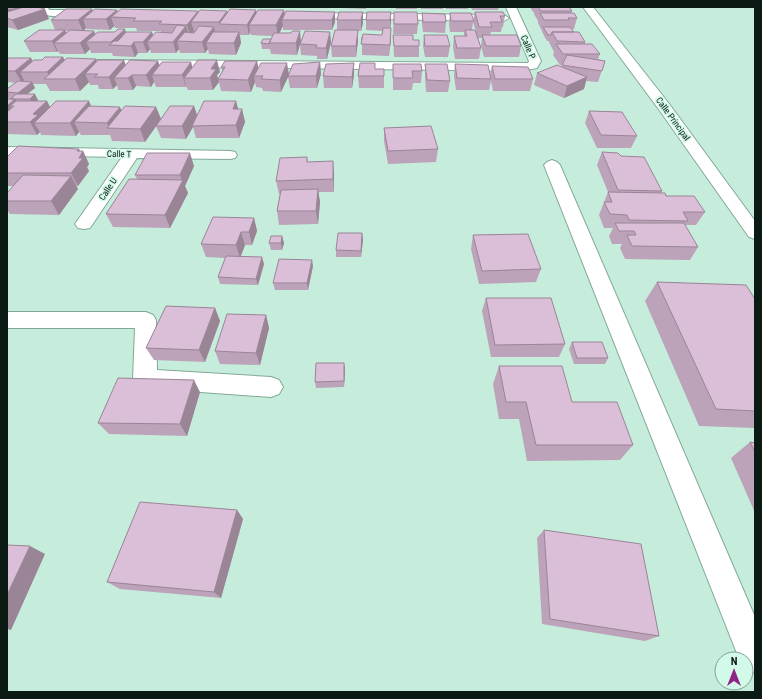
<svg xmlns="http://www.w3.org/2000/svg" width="762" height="699" viewBox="0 0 762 699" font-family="'Roboto Condensed',sans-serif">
	<rect width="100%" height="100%" fill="#c6eddb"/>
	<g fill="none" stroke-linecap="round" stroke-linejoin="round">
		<defs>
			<path id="minor" d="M 40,7 L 50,7 L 48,9 L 50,10 L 90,10 L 95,13 L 90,16 C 77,16 46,20 37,10 Z
				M 506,7 L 516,7 L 541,61 L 537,68 L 521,71 L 95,66 L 89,63 L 95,60 L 528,63 L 529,61 Z
				M 583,7 L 593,7 L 670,105 L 755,221 L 755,239 L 749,237 L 660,111 Z
				M 305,13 L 504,15 L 509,18 L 504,21 L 302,18 L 300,16 Z
				M 7,147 L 230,151 L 235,152 L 237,155 L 235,158 L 230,159 L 137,158 L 90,228 L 84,229 L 78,228 L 75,224 L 122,157 L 7,155 Z
				M 552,160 L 557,162 L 560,165 L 755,617 L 755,673 L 746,669 L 746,659 L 740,659 L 738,656 L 544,165 L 547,162 Z
				M 7,312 L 146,312 L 153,315 L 156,320 L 157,370 L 271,377 L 279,380 L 283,387 L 279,394 L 271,397 L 145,388 L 137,386 L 133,379 L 135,328 L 7,328 Z"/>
		</defs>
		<use href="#minor" stroke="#83a898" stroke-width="2"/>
		<use href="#minor" fill="#fff" fill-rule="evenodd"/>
	</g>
	<path fill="#bca3b9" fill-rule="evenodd" d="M 7,7 L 49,19 L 18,30 L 7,27 Z
		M 138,7 L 161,7 L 160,8 Z
		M 188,7 L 211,7 L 210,8 L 188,8 Z
		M 292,7 L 314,7 L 314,8 L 292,8 Z
		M 317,7 L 339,7 L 339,8 L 318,8 Z
		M 343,7 L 366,7 L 366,9 L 343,8 Z
		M 369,7 L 392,7 L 391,8 L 369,8 Z
		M 396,7 L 417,7 L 417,9 L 396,9 Z
		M 421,7 L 443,7 L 443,9 L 421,9 Z
		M 446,7 L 468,7 L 468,9 L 446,9 Z
		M 471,7 L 499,7 L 498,10 L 472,10 Z
		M 530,7 L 571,7 L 569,7 L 572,11 L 571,13 L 577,18 L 574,29 L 571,29 L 574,32 L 585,42 L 585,44 L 600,54 L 598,59 L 605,61 L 598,82 L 586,81 L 584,89 L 564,98 L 534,85 L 537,73 L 562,67 L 562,65 L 560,65 L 553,55 L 554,52 L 549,42 L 549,41 L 547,41 L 542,32 L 542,31 L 538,23 L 538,21 L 534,14 L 534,12 L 533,12 Z
		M 92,9 L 93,11 L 117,10 L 118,12 L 227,13 L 257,12 L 284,10 L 285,14 L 335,12 L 335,22 L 332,30 L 283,30 L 283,26 L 279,33 L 301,41 L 331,42 L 327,59 L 317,59 L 317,56 L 301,55 L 300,45 L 297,55 L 271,54 L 270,49 L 262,49 L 261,43 L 271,39 L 273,36 L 251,35 L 250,32 L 249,35 L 240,35 L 241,43 L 236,55 L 209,54 L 208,49 L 205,53 L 180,53 L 179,49 L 176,53 L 151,53 L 150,49 L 147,53 L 138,53 L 135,57 L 113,56 L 112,53 L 91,53 L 90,49 L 85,54 L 60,54 L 58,51 L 57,52 L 30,52 L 24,41 L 55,30 L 51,20 ZM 114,26 L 115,28 L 136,28 L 137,31 L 161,31 L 161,32 L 153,36 L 152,32 L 96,34 L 83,31 L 86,28 L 87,29 L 110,30 ZM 65,31 L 69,31 L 66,33 Z
		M 363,12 L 363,23 L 361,31 L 358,31 L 358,41 L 356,57 L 332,57 L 331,46 L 337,30 L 337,20 Z
		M 391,12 L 390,28 L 391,39 L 389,56 L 362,55 L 362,43 L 361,43 L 361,37 L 382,35 L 383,31 L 366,30 L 366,20 Z
		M 394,12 L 418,24 L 417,34 L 393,34 Z
		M 475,12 L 505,16 L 503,27 L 502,27 L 501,32 L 491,32 L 490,35 L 521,46 L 519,57 L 484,57 L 481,46 L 482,38 L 478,38 L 481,48 L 479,59 L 455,59 L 453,47 L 454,36 L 464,36 L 464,32 L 450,32 L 449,24 L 450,13 L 473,21 ZM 473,22 L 476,32 L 472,30 Z
		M 422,13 L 446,22 L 445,33 L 423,32 L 422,24 Z
		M 393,35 L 419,46 L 419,57 L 394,57 Z
		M 424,35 L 450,46 L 448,57 L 425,57 L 423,46 Z
		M 63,57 L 65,60 L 97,61 L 126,65 L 158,61 L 159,65 L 191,62 L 192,67 L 220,72 L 217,75 L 218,79 L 223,72 L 221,67 L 257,61 L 258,67 L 289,74 L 320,62 L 321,74 L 317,88 L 290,88 L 288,77 L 281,92 L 263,91 L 262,88 L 256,87 L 255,82 L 251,92 L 221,91 L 219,82 L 213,90 L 188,90 L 186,86 L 186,87 L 156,87 L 154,82 L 151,87 L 136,86 L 133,90 L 118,90 L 117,85 L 113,89 L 99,89 L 98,85 L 90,85 L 89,82 L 80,91 L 50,91 L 46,84 L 33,84 L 35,88 L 27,94 L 38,100 L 37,101 L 47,101 L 50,107 L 91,106 L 121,111 L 156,107 L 161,119 L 194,106 L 197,115 L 236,101 L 238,109 L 242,109 L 245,122 L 239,138 L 196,138 L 193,127 L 186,139 L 161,138 L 156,126 L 159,122 L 145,142 L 112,141 L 110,135 L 81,135 L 79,132 L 76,136 L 41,135 L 40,132 L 37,135 L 7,134 L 7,99 L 11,98 L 7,98 L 7,89 L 16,83 L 7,82 L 7,58 L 32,61 Z
		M 354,63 L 354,75 L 352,88 L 324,88 L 323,76 Z
		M 393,64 L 422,71 L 421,83 L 413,83 L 412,90 L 393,90 Z
		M 425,64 L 450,81 L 448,92 L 426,92 L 425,76 Z
		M 455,64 L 490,75 L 492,66 L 533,79 L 530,91 L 493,91 L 491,81 L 489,90 L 456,90 L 454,76 Z
		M 375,69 L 384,69 L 384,88 L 359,88 L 358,76 Z
		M 589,111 L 637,136 L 631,148 L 597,148 L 585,123 Z
		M 384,128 L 438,149 L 436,162 L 388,164 L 384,141 Z
		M 79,149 L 80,151 L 83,151 L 89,164 L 87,167 L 89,171 L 78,186 L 76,186 L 78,189 L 59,215 L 10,214 L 7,210 L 7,193 L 14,186 L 7,186 L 7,157 Z
		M 602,152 L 621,156 L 662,191 L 661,193 L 705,212 L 696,225 L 685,225 L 698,247 L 690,260 L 625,259 L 620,248 L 622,244 L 612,244 L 609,236 L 613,228 L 604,228 L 599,215 L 608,192 L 597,165 Z
		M 307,157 L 308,162 L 334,174 L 334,192 L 318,192 L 320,202 L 318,224 L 279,225 L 277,211 L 280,194 L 279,194 L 276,181 Z
		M 194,166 L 185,186 L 188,193 L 170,228 L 113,227 L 106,214 L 137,179 L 135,175 Z
		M 254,218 L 257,231 L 252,245 L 245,245 L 241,256 L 264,264 L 258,285 L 220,284 L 218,277 L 225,258 L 206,257 L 201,244 Z
		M 362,233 L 363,240 L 361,257 L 336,257 L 336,250 Z
		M 473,235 L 541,269 L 536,282 L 479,284 L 471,249 Z
		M 282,236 L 284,243 L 282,250 L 271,250 L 269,243 Z
		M 313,266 L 308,290 L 275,290 L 273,283 Z
		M 657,282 L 755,299 L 755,428 L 699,426 L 645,301 Z
		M 486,298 L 565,344 L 559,357 L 491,357 L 482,311 Z
		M 215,308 L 220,321 L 205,362 L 154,360 L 146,348 Z
		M 266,315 L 269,328 L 260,365 L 220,364 L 215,351 Z
		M 572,342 L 608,358 L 605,364 L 574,364 L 569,349 Z
		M 344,363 L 345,369 L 344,387 L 316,388 L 315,382 Z
		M 499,366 L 572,402 L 633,445 L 620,460 L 527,461 L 519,419 L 499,419 L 493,384 Z
		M 200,392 L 187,436 L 109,434 L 98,423 Z
		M 750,442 L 755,443 L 755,513 L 731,458 Z
		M 237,510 L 243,519 L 221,598 L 120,589 L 107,582 Z
		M 544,530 L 659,636 L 645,641 L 542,624 L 537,538 Z"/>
	<path fill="#998596" d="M 15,7 L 24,7 L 45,9 L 49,19 L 18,30 L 12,20 L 7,18 L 7,9 Z
		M 92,9 L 96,19 L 83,19 L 86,28 L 83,31 L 78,20 Z
		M 117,10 L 120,18 L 111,17 L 114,26 L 110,30 L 106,19 Z
		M 256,10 L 258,20 L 249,25 L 250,32 L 249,35 L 247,25 Z
		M 284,10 L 285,20 L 282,20 L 283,26 L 278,36 L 276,25 Z
		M 198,11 L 201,21 L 191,22 L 194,31 L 190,35 L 187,25 Z
		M 227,11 L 229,21 L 220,24 L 219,22 Z
		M 335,12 L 335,22 L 332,30 L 332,20 Z
		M 363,12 L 363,23 L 361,31 L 361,20 Z
		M 391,12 L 391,22 L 390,31 L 390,20 Z
		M 186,26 L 189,36 L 177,41 L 179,49 L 176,53 L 173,42 Z
		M 214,27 L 216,37 L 206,43 L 208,49 L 205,53 L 202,42 Z
		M 391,28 L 391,39 L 389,56 L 390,45 Z
		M 125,29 L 128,40 L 112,45 L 111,42 Z
		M 65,30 L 70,41 L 54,43 L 58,51 L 57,52 L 52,41 Z
		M 358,30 L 358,41 L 356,57 L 356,46 Z
		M 94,31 L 99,41 L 86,42 L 90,49 L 85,54 L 80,43 Z
		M 300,31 L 301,42 L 300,44 L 297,55 L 296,43 Z
		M 152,32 L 155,42 L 147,42 L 150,49 L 147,53 L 143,42 Z
		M 239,32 L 241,43 L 236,55 L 234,43 Z
		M 330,32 L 331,42 L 327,59 L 326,48 Z
		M 134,42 L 138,53 L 135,57 L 131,46 Z
		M 63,57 L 69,69 L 51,79 L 47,72 Z
		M 31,58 L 37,69 L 20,72 L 24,80 L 22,83 L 15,71 Z
		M 96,59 L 101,70 L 85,74 L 89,82 L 80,91 L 75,79 Z
		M 124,60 L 128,71 L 114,78 L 117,85 L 113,89 L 109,77 Z
		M 217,60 L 220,72 L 217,75 L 219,82 L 213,90 L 210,78 L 211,69 Z
		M 158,61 L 162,72 L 152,75 L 154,82 L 151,87 L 146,75 Z
		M 257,61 L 259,72 L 254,76 L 255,82 L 251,92 L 248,80 Z
		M 191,62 L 194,74 L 184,78 L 186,86 L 186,87 L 182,75 Z
		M 320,62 L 321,74 L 317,88 L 316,76 Z
		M 287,63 L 289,75 L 281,92 L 280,80 Z
		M 354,63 L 354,75 L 352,88 L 352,77 Z
		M 132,75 L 136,86 L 133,90 L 128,78 Z
		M 587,77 L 584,89 L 564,98 L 567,86 Z
		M 32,82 L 35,88 L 21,99 L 18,93 Z
		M 35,94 L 38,100 L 33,105 L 30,99 Z
		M 15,99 L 22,111 L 14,106 L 10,106 L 16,116 L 7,122 L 7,106 Z
		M 47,101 L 53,113 L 34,123 L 40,132 L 37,135 L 30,122 L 33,114 Z
		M 89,101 L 94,113 L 74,122 L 79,132 L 76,136 L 70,123 Z
		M 236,101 L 239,113 L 233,109 Z
		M 194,106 L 198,118 L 192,126 L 193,127 L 186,139 L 182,126 Z
		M 120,107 L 125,119 L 109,128 L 107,123 Z
		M 156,107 L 161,119 L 145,142 L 140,129 Z
		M 242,109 L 245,122 L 239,138 L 236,125 Z
		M 79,149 L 81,154 L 83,151 L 89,164 L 87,167 L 89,171 L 78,186 L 71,173 L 77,151 Z
		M 190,153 L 194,166 L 185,186 L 188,193 L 170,228 L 165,215 L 182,182 L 180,175 Z
		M 333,161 L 334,174 L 334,192 L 333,179 Z
		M 71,176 L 78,189 L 59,215 L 51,201 Z
		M 318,189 L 320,202 L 318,224 L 316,211 Z
		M 254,218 L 257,231 L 252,245 L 249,232 Z
		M 241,232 L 245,245 L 240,258 L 236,245 Z
		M 362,233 L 363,240 L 361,257 L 361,251 Z
		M 282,236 L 284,243 L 282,250 L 281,243 Z
		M 262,257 L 264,264 L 258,285 L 256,279 Z
		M 312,260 L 313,266 L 308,290 L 307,283 Z
		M 215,308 L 220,321 L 205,362 L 199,350 Z
		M 266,315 L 269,328 L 260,365 L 256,353 Z
		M 344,363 L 345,369 L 344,387 Z
		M 194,380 L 200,392 L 187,436 L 180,424 Z
		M 237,510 L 243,519 L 221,598 L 214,592 Z
		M 30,546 L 45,554 L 11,630 L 7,629 L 7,595 Z"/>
	<path fill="#dbbed7" stroke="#998596" d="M 7,7 L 15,7 L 14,9 L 7,9 Z
		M 24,7 L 37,7 L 45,9 L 12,20 L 7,18 L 7,12 Z
		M 538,7 L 569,7 L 572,11 L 541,11 Z
		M 66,9 L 92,9 L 78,20 L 51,20 Z
		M 95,9 L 117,10 L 106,19 L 83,19 Z
		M 121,9 L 198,11 L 187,25 L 159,24 L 162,21 L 133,21 L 136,18 L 111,17 Z
		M 230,9 L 256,10 L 247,25 L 219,24 Z
		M 200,10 L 227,11 L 219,22 L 191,22 Z
		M 258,10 L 284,10 L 276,25 L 249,25 Z
		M 286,11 L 335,12 L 332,20 L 282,20 Z
		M 339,12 L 363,12 L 361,20 L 337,20 Z
		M 367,12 L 391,12 L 390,20 L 366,20 Z
		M 394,12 L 417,12 L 418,24 L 394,24 Z
		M 475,12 L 503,12 L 505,16 L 500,16 L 502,22 L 490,22 L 492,27 L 479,27 Z
		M 422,13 L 445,14 L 446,22 L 423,22 Z
		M 450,13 L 471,13 L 474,21 L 451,21 Z
		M 540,13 L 574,13 L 577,18 L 568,18 L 569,20 L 544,20 Z
		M 177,25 L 186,26 L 173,42 L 147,42 L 156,32 L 172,33 Z
		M 199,26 L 214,27 L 202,42 L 177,41 L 185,32 L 194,33 Z
		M 543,27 L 570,27 L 574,32 L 552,32 L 551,35 L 548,35 Z
		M 383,28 L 391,28 L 390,45 L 361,44 L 363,34 L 382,35 Z
		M 118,29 L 125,29 L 111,42 L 86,42 L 98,32 L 115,32 Z
		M 39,30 L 65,30 L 52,41 L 24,41 Z
		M 70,30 L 94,31 L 80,43 L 54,43 Z
		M 335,30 L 358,30 L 356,46 L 331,46 Z
		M 465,30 L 475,30 L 481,48 L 457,48 L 454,36 L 467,36 Z
		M 293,31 L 300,31 L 296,43 L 269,43 L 274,33 L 290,33 Z
		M 305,31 L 330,32 L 326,48 L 316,48 L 317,45 L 300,44 Z
		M 126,32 L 152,32 L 143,42 L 134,42 L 131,46 L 109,45 L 114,41 L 118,41 Z
		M 213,32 L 239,32 L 234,43 L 206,43 Z
		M 552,32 L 579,32 L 585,42 L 557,41 Z
		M 393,35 L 413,35 L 413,40 L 419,40 L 419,46 L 394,46 Z
		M 424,35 L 447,35 L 450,46 L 425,46 Z
		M 482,35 L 517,35 L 521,46 L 486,46 Z
		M 263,39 L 271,39 L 269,44 L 261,43 Z
		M 556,44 L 592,44 L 600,54 L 563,54 Z
		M 567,55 L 605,61 L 602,71 L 562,65 Z
		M 45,57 L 63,57 L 47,72 L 20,72 L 34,60 L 42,60 Z
		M 7,58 L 31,58 L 15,71 L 7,71 Z
		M 67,58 L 96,59 L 75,79 L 44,79 Z
		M 98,60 L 124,60 L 109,77 L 94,77 L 98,74 L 85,74 Z
		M 130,60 L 158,61 L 146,75 L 132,75 L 128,78 L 114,78 Z
		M 198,60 L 217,60 L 211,69 L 216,69 L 210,78 L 184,78 Z
		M 225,61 L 257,61 L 248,80 L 218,79 L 225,67 L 221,67 Z
		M 162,62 L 191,62 L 182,75 L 152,75 Z
		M 320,62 L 316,76 L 288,76 L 293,64 Z
		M 261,63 L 287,63 L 280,80 L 261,79 L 263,76 L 254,76 Z
		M 354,63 L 352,77 L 323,76 L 326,64 Z
		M 360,63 L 375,63 L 375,69 L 384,69 L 384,76 L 358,76 Z
		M 393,64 L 421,64 L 422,71 L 412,71 L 413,78 L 393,78 Z
		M 425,64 L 447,64 L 450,81 L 427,80 Z
		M 455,64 L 488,65 L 491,79 L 457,78 Z
		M 557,65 L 587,77 L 567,86 L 537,73 Z
		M 492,66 L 528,67 L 533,79 L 495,79 Z
		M 18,81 L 32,82 L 18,93 L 7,92 L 7,89 Z
		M 16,94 L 35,94 L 30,99 L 11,99 Z
		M 7,99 L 15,99 L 7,106 Z
		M 16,101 L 47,101 L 33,114 L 38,115 L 30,122 L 7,122 L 7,112 L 14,106 L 10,106 Z
		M 56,101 L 89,101 L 70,123 L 34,123 Z
		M 204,101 L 236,101 L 233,109 L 242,109 L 236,125 L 192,126 Z
		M 89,106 L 120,107 L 107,123 L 74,122 Z
		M 125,106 L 156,107 L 140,129 L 107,128 Z
		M 170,106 L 194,106 L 182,126 L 156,126 Z
		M 589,111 L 622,112 L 637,136 L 601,135 Z
		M 431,126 L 438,149 L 388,151 L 384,128 Z
		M 18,146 L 79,149 L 77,151 L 83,151 L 79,158 L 83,158 L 71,173 L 7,173 L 7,157 Z
		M 602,152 L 618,153 L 621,156 L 644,157 L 662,191 L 618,190 Z
		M 147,153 L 190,153 L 180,175 L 135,175 Z
		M 307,157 L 307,162 L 333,161 L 333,179 L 276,181 L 280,158 Z
		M 23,175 L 71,176 L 51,201 L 7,201 L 7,193 Z
		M 129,179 L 183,180 L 165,215 L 106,214 Z
		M 318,189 L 316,211 L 277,211 L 281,190 Z
		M 608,192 L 665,193 L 666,196 L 694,196 L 705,212 L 683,212 L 688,221 L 629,220 L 627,215 L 610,214 L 604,202 L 612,202 Z
		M 213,217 L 254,218 L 249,232 L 241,232 L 236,245 L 201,244 Z
		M 615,223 L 684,223 L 698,247 L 632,246 L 627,235 L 636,235 L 634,231 L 619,231 Z
		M 338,233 L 362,233 L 361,251 L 336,250 Z
		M 528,234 L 541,269 L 482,271 L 473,235 Z
		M 271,236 L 282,236 L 281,243 L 269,243 Z
		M 226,256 L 262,257 L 256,279 L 218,277 Z
		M 279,259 L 312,260 L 307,283 L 273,283 Z
		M 657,282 L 746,285 L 755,299 L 755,411 L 716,409 Z
		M 486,298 L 551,298 L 565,344 L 495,345 Z
		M 166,306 L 215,308 L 199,350 L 146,348 Z
		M 227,314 L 266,315 L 256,353 L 215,351 Z
		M 572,342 L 602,342 L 608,358 L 577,358 Z
		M 316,363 L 344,363 L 344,381 L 315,382 Z
		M 499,366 L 562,366 L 572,402 L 617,402 L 633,445 L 536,445 L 526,402 L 506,402 Z
		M 118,378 L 194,380 L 180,424 L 98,423 Z
		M 750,442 L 755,443 L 755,452 Z
		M 140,502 L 237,510 L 214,592 L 107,582 Z
		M 544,530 L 641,544 L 659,636 L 550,619 Z
		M 7,545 L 30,546 L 7,595 Z"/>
	<g text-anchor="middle" stroke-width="3.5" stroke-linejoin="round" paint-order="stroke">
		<g font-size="9" fill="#0c1a14" stroke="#d3fae8">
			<text transform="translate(528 47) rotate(67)" y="3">Calle P</text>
			<text transform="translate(673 119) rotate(54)" y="3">Calle Principal</text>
			<text transform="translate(119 154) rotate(1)" y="3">Calle T</text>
			<text transform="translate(108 189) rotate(-56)" y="3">Calle U</text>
		</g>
	</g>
	<rect width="762" height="699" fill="none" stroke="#0c1a14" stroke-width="16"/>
	<g transform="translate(734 671)"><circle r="19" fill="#d3fae8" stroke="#83a093"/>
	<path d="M0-3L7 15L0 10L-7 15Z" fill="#8f2488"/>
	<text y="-6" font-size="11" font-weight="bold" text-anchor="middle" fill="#0c1a14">N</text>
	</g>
</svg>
